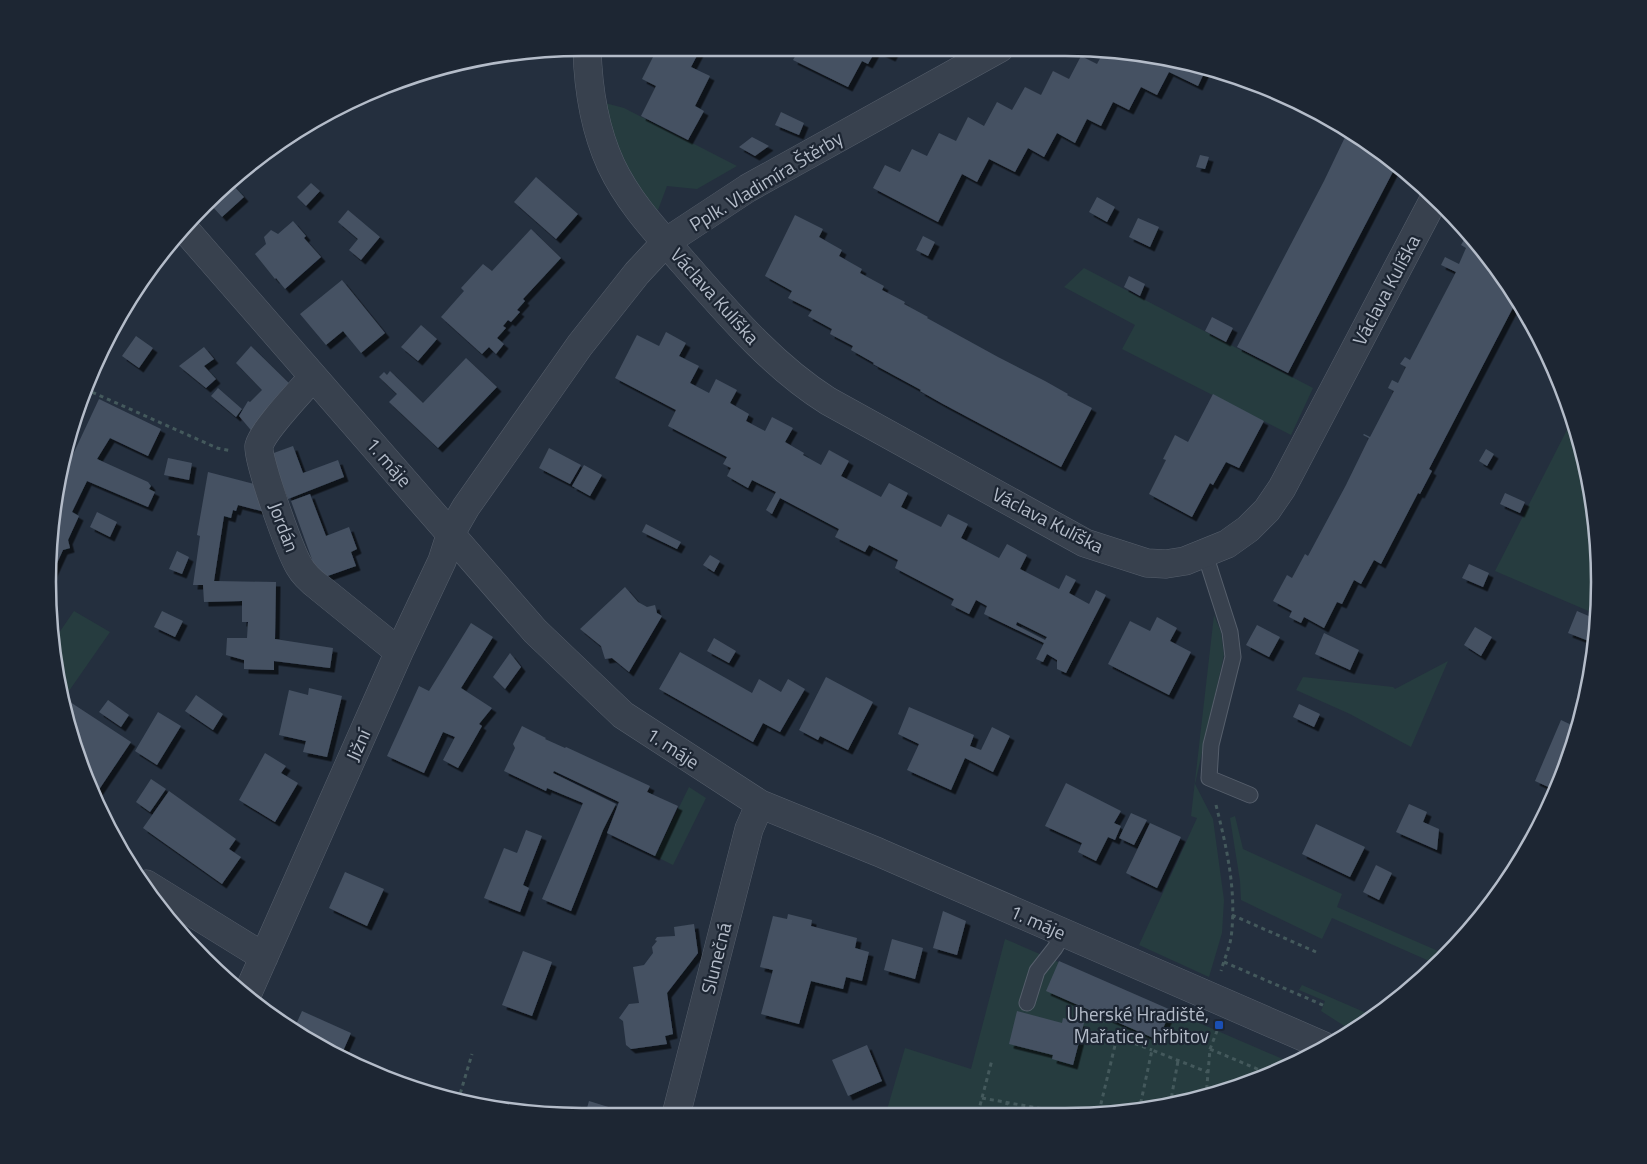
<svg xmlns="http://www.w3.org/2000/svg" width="1647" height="1164" viewBox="0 0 1647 1164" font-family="'Titillium Web',sans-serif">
	<defs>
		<filter id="shadow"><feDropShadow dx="4.5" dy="4.5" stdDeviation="0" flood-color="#0009"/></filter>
	</defs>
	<rect width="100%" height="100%" fill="#242f3e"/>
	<path fill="#263c3f" d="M 605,103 L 624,108 L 737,166 L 697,189 L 667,186 L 658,210 L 645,204 L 617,158 Z
		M 1084,268 L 1313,388 L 1291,435 L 1122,349 L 1135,325 L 1064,287 Z
		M 1573,418 L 1595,512 L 1598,615 L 1495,571 Z
		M 74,611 L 110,632 L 62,701 L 52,652 L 52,643 Z
		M 1214,615 L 1221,632 L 1224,655 L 1195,784 L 1213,819 L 1224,900 L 1222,933 L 1209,977 L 1139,945 L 1197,818 L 1191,816 Z
		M 1448,661 L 1411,747 L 1350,714 L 1296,690 L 1303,677 L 1393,687 L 1395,689 Z
		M 689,787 L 706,798 L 673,865 L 655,856 Z
		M 1235,816 L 1243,849 L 1342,894 L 1337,907 L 1445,954 L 1436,964 L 1332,918 L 1322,939 L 1241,900 L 1240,881 L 1230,818 Z
		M 1005,939 L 1294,1064 L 1204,1098 L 1135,1112 L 886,1113 L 905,1048 L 971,1069 Z
		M 1302,985 L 1371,1015 L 1349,1029 L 1321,1011 L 1325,1001 L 1299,990 Z"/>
	<path fill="#455162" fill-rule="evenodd" filter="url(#shadow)" d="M 654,48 L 701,48 L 691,67 L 710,76 L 695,106 L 704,111 L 688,140 L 641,116 L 656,86 L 642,79 L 657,49 Z
		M 800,48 L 896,48 L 891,57 L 876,50 L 868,64 L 862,61 L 848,87 L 793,60 Z
		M 1104,51 L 1170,58 L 1206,69 L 1198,86 L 1169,72 L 1157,95 L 1141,87 L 1129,110 L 1113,102 L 1101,126 L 1087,119 L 1075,143 L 1057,133 L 1044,157 L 1028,148 L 1015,172 L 989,159 L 977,182 L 962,174 L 938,222 L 873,188 L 885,165 L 900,172 L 912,149 L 927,156 L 939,133 L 956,141 L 968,117 L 984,126 L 997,102 L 1012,110 L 1025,87 L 1041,95 L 1053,71 L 1069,79 L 1081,56 L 1097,64 Z
		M 781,112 L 804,123 L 799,135 L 775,125 Z
		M 1347,133 L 1375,148 L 1397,164 L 1288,373 L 1237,347 L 1324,181 Z
		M 752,137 L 769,146 L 755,156 L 739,147 Z
		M 1200,155 L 1209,157 L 1205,169 L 1196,167 Z
		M 536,177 L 578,214 L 556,239 L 514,202 Z
		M 311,183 L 320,191 L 306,206 L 297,197 Z
		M 232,184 L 244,197 L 222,217 L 210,204 Z
		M 1097,197 L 1115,207 L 1107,222 L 1089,212 Z
		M 348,210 L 380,237 L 361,260 L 349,250 L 358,239 L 338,222 Z
		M 795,215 L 823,229 L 819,237 L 842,250 L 839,256 L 862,269 L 860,273 L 884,286 L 882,290 L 905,302 L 904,304 L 928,317 L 927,318 L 998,357 L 1045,381 L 1068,394 L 1067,395 L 1092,408 L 1061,467 L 943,404 L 920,391 L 921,390 L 873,364 L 874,363 L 851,350 L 853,346 L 830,334 L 832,329 L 808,316 L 812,310 L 788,298 L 792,291 L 765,276 Z
		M 1138,218 L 1159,227 L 1150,247 L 1129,237 Z
		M 293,221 L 306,236 L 304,238 L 321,257 L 285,289 L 276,278 L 275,279 L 255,254 L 266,244 L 264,237 L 271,230 L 278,234 Z
		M 531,229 L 561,258 L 523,299 L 525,301 L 517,310 L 520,312 L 511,322 L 508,320 L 503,326 L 506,328 L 497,338 L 504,344 L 496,354 L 489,347 L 482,354 L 441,317 L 464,291 L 461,288 L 483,264 L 492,271 Z
		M 923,236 L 935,242 L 928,256 L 916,250 Z
		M 1465,238 L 1472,242 L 1473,238 L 1517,300 L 1429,469 L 1432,471 L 1420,494 L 1418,493 L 1381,564 L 1374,560 L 1361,584 L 1354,580 L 1342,604 L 1337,602 L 1324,628 L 1304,617 L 1301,623 L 1289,617 L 1292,611 L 1273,601 L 1287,575 L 1292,578 L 1305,554 L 1308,556 L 1346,485 L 1369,438 L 1363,435 L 1364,434 L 1370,437 L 1394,391 L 1388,388 L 1392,380 L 1398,383 L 1406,367 L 1400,364 L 1405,357 L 1410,360 L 1456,272 L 1441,265 L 1445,257 L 1459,264 L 1466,248 L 1461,245 Z
		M 1129,276 L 1145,284 L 1140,296 L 1124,287 Z
		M 342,280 L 385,333 L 361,353 L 343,331 L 326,345 L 300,314 Z
		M 1212,317 L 1233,328 L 1226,342 L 1205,331 Z
		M 421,325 L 437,339 L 418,361 L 401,347 Z
		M 666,332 L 686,343 L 679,356 L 699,366 L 690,383 L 709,393 L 716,379 L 737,390 L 730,403 L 749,414 L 746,421 L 765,431 L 772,417 L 793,428 L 785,442 L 804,453 L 803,455 L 821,465 L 829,450 L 849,461 L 841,476 L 881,497 L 889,483 L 908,493 L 901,507 L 941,527 L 948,514 L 968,524 L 961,538 L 999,558 L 1007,544 L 1027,555 L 1020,569 L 1059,589 L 1066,575 L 1076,580 L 1069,593 L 1089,604 L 1096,590 L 1106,595 L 1066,673 L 1057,669 L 1057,660 L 1047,654 L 1043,662 L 1036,659 L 1044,643 L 984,614 L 987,606 L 976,600 L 969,614 L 951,605 L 954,599 L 895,568 L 898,560 L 869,545 L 865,552 L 835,537 L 839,529 L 780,498 L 772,514 L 766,510 L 776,492 L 752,480 L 748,488 L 727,476 L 731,468 L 723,464 L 727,457 L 668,426 L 676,410 L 615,378 L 637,335 L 659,346 ZM 1017,622 L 1047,637 L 1045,640 L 1016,625 Z
		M 136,336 L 153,348 L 139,368 L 122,356 Z
		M 251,346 L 294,388 L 255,435 L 239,416 L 248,401 L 250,402 L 262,390 L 236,363 Z
		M 204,347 L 214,359 L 204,366 L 216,379 L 206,388 L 179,366 Z
		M 466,358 L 497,387 L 438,448 L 389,402 L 397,394 L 379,377 L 384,372 L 387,375 L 390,371 L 423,403 Z
		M 218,388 L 242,409 L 236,417 L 211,396 Z
		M 1213,394 L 1264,421 L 1239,468 L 1226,462 L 1213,485 L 1210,483 L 1192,517 L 1149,494 L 1166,460 L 1163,459 L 1175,435 L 1188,442 Z
		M 99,399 L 161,429 L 148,456 L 110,438 L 97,459 L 148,482 L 151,486 L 149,489 L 155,492 L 148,507 L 87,481 L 72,512 L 79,516 L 68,540 L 70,548 L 63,550 L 52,574 L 52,512 L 61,480 Z
		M 293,446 L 303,473 L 338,460 L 344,477 L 288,499 L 271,454 Z
		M 549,448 L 581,465 L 570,484 L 539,468 Z
		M 1486,449 L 1494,454 L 1487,466 L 1479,461 Z
		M 168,458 L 192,463 L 189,480 L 164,475 Z
		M 584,465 L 602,475 L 590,496 L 572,486 Z
		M 208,472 L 262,486 L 269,513 L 238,505 L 236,511 L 233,510 L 231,518 L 224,516 L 214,581 L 276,582 L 275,639 L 333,648 L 330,668 L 274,661 L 274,670 L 244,669 L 244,660 L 226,655 L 227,638 L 247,638 L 248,622 L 242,622 L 242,601 L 204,602 L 203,585 L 193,585 L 200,536 L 197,535 Z
		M 1505,493 L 1525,502 L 1520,513 L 1500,504 Z
		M 310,494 L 326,536 L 349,527 L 357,549 L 351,552 L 356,566 L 319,579 L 291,501 Z
		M 97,512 L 117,522 L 110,537 L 90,527 Z
		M 646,524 L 681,542 L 677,549 L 642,532 Z
		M 177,551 L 189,557 L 182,574 L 169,569 Z
		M 710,555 L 720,561 L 714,572 L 703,565 Z
		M 1469,564 L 1489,573 L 1483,587 L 1462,578 Z
		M 625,587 L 638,602 L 647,607 L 655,605 L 657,613 L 662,616 L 629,672 L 612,658 L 605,659 L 601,646 L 580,629 Z
		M 162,611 L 183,621 L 175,637 L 154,627 Z
		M 1577,611 L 1598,620 L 1594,643 L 1568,633 Z
		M 1157,617 L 1177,628 L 1170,641 L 1191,652 L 1169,695 L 1108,664 L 1130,621 L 1150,631 Z
		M 471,623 L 493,637 L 461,688 L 492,708 L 479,724 L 482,726 L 458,768 L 443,760 L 455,737 L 443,732 L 424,773 L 387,756 L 419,686 L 429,691 Z
		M 1257,625 L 1280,637 L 1269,657 L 1246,645 Z
		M 1475,627 L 1492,637 L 1481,656 L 1464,645 Z
		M 1324,633 L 1359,650 L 1350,670 L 1315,654 Z
		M 714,638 L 736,651 L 729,663 L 707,651 Z
		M 680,652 L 752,693 L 759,679 L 781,692 L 788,679 L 805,689 L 780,732 L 763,723 L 753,742 L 659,689 Z
		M 510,653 L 521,667 L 505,689 L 493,677 Z
		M 826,677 L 873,702 L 848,750 L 820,736 L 818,740 L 799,730 Z
		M 309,688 L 342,696 L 327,757 L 303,752 L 306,741 L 279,735 L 289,690 L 308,695 Z
		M 196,695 L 223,714 L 213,730 L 185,711 Z
		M 64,698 L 131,742 L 96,794 L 93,792 L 66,721 L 62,701 Z
		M 108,700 L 129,715 L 121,727 L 99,712 Z
		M 1299,704 L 1320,714 L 1314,727 L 1293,717 Z
		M 909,707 L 974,735 L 970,746 L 981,750 L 992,727 L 1010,736 L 993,772 L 965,758 L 951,790 L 907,770 L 919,744 L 898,734 Z
		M 158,712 L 181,726 L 157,765 L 135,751 Z
		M 1561,720 L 1578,728 L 1555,790 L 1535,781 Z
		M 522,726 L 546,738 L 545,739 L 565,748 L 566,747 L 650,786 L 647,792 L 678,806 L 655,856 L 607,833 L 619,802 L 554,771 L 553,773 L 616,804 L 603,830 L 571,911 L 542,899 L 583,803 L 547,788 L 546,791 L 504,771 L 515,748 L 513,744 Z
		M 265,753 L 286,766 L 281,773 L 298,783 L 275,822 L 239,800 Z
		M 151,779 L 166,789 L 150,812 L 136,802 Z
		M 1066,783 L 1121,811 L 1114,823 L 1121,826 L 1115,840 L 1108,837 L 1096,861 L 1078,852 L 1082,843 L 1045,826 Z
		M 169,791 L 236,839 L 229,849 L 241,857 L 222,884 L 143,828 Z
		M 1409,804 L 1427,812 L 1423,822 L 1439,829 L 1437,850 L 1396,832 Z
		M 1131,813 L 1147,820 L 1134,845 L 1119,838 Z
		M 1150,823 L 1181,837 L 1157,888 L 1126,873 Z
		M 1316,824 L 1365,847 L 1350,877 L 1302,854 Z
		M 526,830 L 542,836 L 523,885 L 529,888 L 520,912 L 484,898 L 504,848 L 517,853 Z
		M 1376,865 L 1392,873 L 1379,900 L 1363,892 Z
		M 345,872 L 384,889 L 367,926 L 329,908 Z
		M 943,911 L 966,921 L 957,955 L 933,948 Z
		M 788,914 L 812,920 L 811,926 L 857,938 L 855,948 L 869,952 L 862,981 L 846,977 L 843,989 L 811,981 L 799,1024 L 761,1014 L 773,970 L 760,967 L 773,916 L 787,919 Z
		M 694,924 L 698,953 L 667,993 L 673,1034 L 665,1036 L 667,1044 L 631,1049 L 626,1045 L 623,1021 L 619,1018 L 629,1004 L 639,1003 L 633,967 L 644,965 L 653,953 L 652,947 L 657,941 L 655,940 L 657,937 L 675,936 L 674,927 Z
		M 892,939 L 923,948 L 915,979 L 884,970 Z
		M 523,951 L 552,962 L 532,1016 L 502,1005 Z
		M 1059,961 L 1171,1010 L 1158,1040 L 1046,991 Z
		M 302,1011 L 351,1033 L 340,1058 L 294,1029 Z
		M 1017,1011 L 1062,1023 L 1063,1018 L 1084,1023 L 1073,1065 L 1052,1059 L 1053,1055 L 1009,1044 Z
		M 867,1045 L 882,1081 L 848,1096 L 832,1060 Z
		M 589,1101 L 618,1110 L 617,1115 L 585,1115 Z"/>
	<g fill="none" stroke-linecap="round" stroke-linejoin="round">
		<defs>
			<path id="lane" d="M 1205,554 L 1230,632 L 1233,657 L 1211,745 L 1209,778 L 1250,795
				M 1027,1003 L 1037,971 L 1055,948 L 1064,933"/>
			<path id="street" d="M 587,48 C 588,88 594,128 611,165 C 629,203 656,231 683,262 C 727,312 771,365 828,401 L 1085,543 L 1147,563 L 1166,564 L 1185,561 L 1227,544 L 1248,529 L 1267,510 L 1282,488 L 1434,199
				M 183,227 L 535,631 L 623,715 L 760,804 L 878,852 L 1324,1046
				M 313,377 C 301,391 263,430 259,446 C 257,460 290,551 299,566 C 304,575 312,582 320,588 L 399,652
				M 146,884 L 264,957
				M 246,997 L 399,652 L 442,561 L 451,533 L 466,507 L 580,345 L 637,273 L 666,242 L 748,188 L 1000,48
				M 676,1115 L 749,829 L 760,804"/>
		</defs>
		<use href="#lane" stroke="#565f6c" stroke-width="17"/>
		<use href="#street" stroke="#565f6c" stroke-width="29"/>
		<path stroke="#44595c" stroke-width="3" stroke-dasharray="4 4" stroke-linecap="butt" d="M 85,389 L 217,448 L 232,451
			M 1216,805 C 1227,849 1237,892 1231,938 C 1229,949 1224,960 1221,971
			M 1232,915 L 1316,952
			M 1224,962 L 1325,1006
			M 1210,1049 L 1269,1074
			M 1206,1097 L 1210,1049 L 1217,1031
			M 982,1098 L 1060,1112
			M 458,1101 L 472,1054
			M 1170,1105 L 1178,1061
			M 1139,1111 L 1152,1050 L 1207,1072
			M 1033,1112 L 1035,1108
			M 1099,1112 L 1117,1037 L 1152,1050
			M 978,1113 L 992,1060
			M 1005,1113 L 1007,1103"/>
		<use href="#lane" stroke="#38414e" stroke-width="15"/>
		<use href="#street" stroke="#38414e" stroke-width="28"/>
	</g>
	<rect fill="#1a4fb4" stroke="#1d2633" stroke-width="2" x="1214" y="1020" width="10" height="10" rx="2.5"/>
	<g text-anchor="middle" stroke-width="4.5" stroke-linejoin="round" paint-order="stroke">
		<g font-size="19" fill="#b4bcc9" stroke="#1d2633">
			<text transform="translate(766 181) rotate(-31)" y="7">Pplk. Vladimíra Štěrby</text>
			<text transform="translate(1386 290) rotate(-62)" y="7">Václava Kulíška</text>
			<text transform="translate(715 296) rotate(48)" y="7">Václava Kulíška</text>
			<text transform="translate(389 462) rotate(49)" y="7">1. máje</text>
			<text transform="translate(1048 520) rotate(27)" y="7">Václava Kulíška</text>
			<text transform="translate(284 527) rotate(69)" y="7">Jordán</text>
			<text transform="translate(358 745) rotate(-66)" y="7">Jižní</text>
			<text transform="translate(673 748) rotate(33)" y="7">1. máje</text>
			<text transform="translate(1038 922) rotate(24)" y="7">1. máje</text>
			<text transform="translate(716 958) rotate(-76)" y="7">Slunečná</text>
		</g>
		<g font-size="19" fill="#b4bcc9" stroke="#1d2633" text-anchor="end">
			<text x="1209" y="1021">Uherské Hradiště,<tspan x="1209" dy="22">Mařatice, hřbitov</tspan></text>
		</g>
	</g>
	<path d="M0 0H1647V1164H0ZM582 56H1065A526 526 0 0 1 1591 582V582A526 526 0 0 1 1065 1108H582A526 526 0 0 1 56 582V582A526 526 0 0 1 582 56Z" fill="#1d2633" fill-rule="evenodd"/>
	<path fill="none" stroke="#b4bcc9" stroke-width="2.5" d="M582 56H1065A526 526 0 0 1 1591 582V582A526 526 0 0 1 1065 1108H582A526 526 0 0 1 56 582V582A526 526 0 0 1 582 56Z"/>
</svg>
